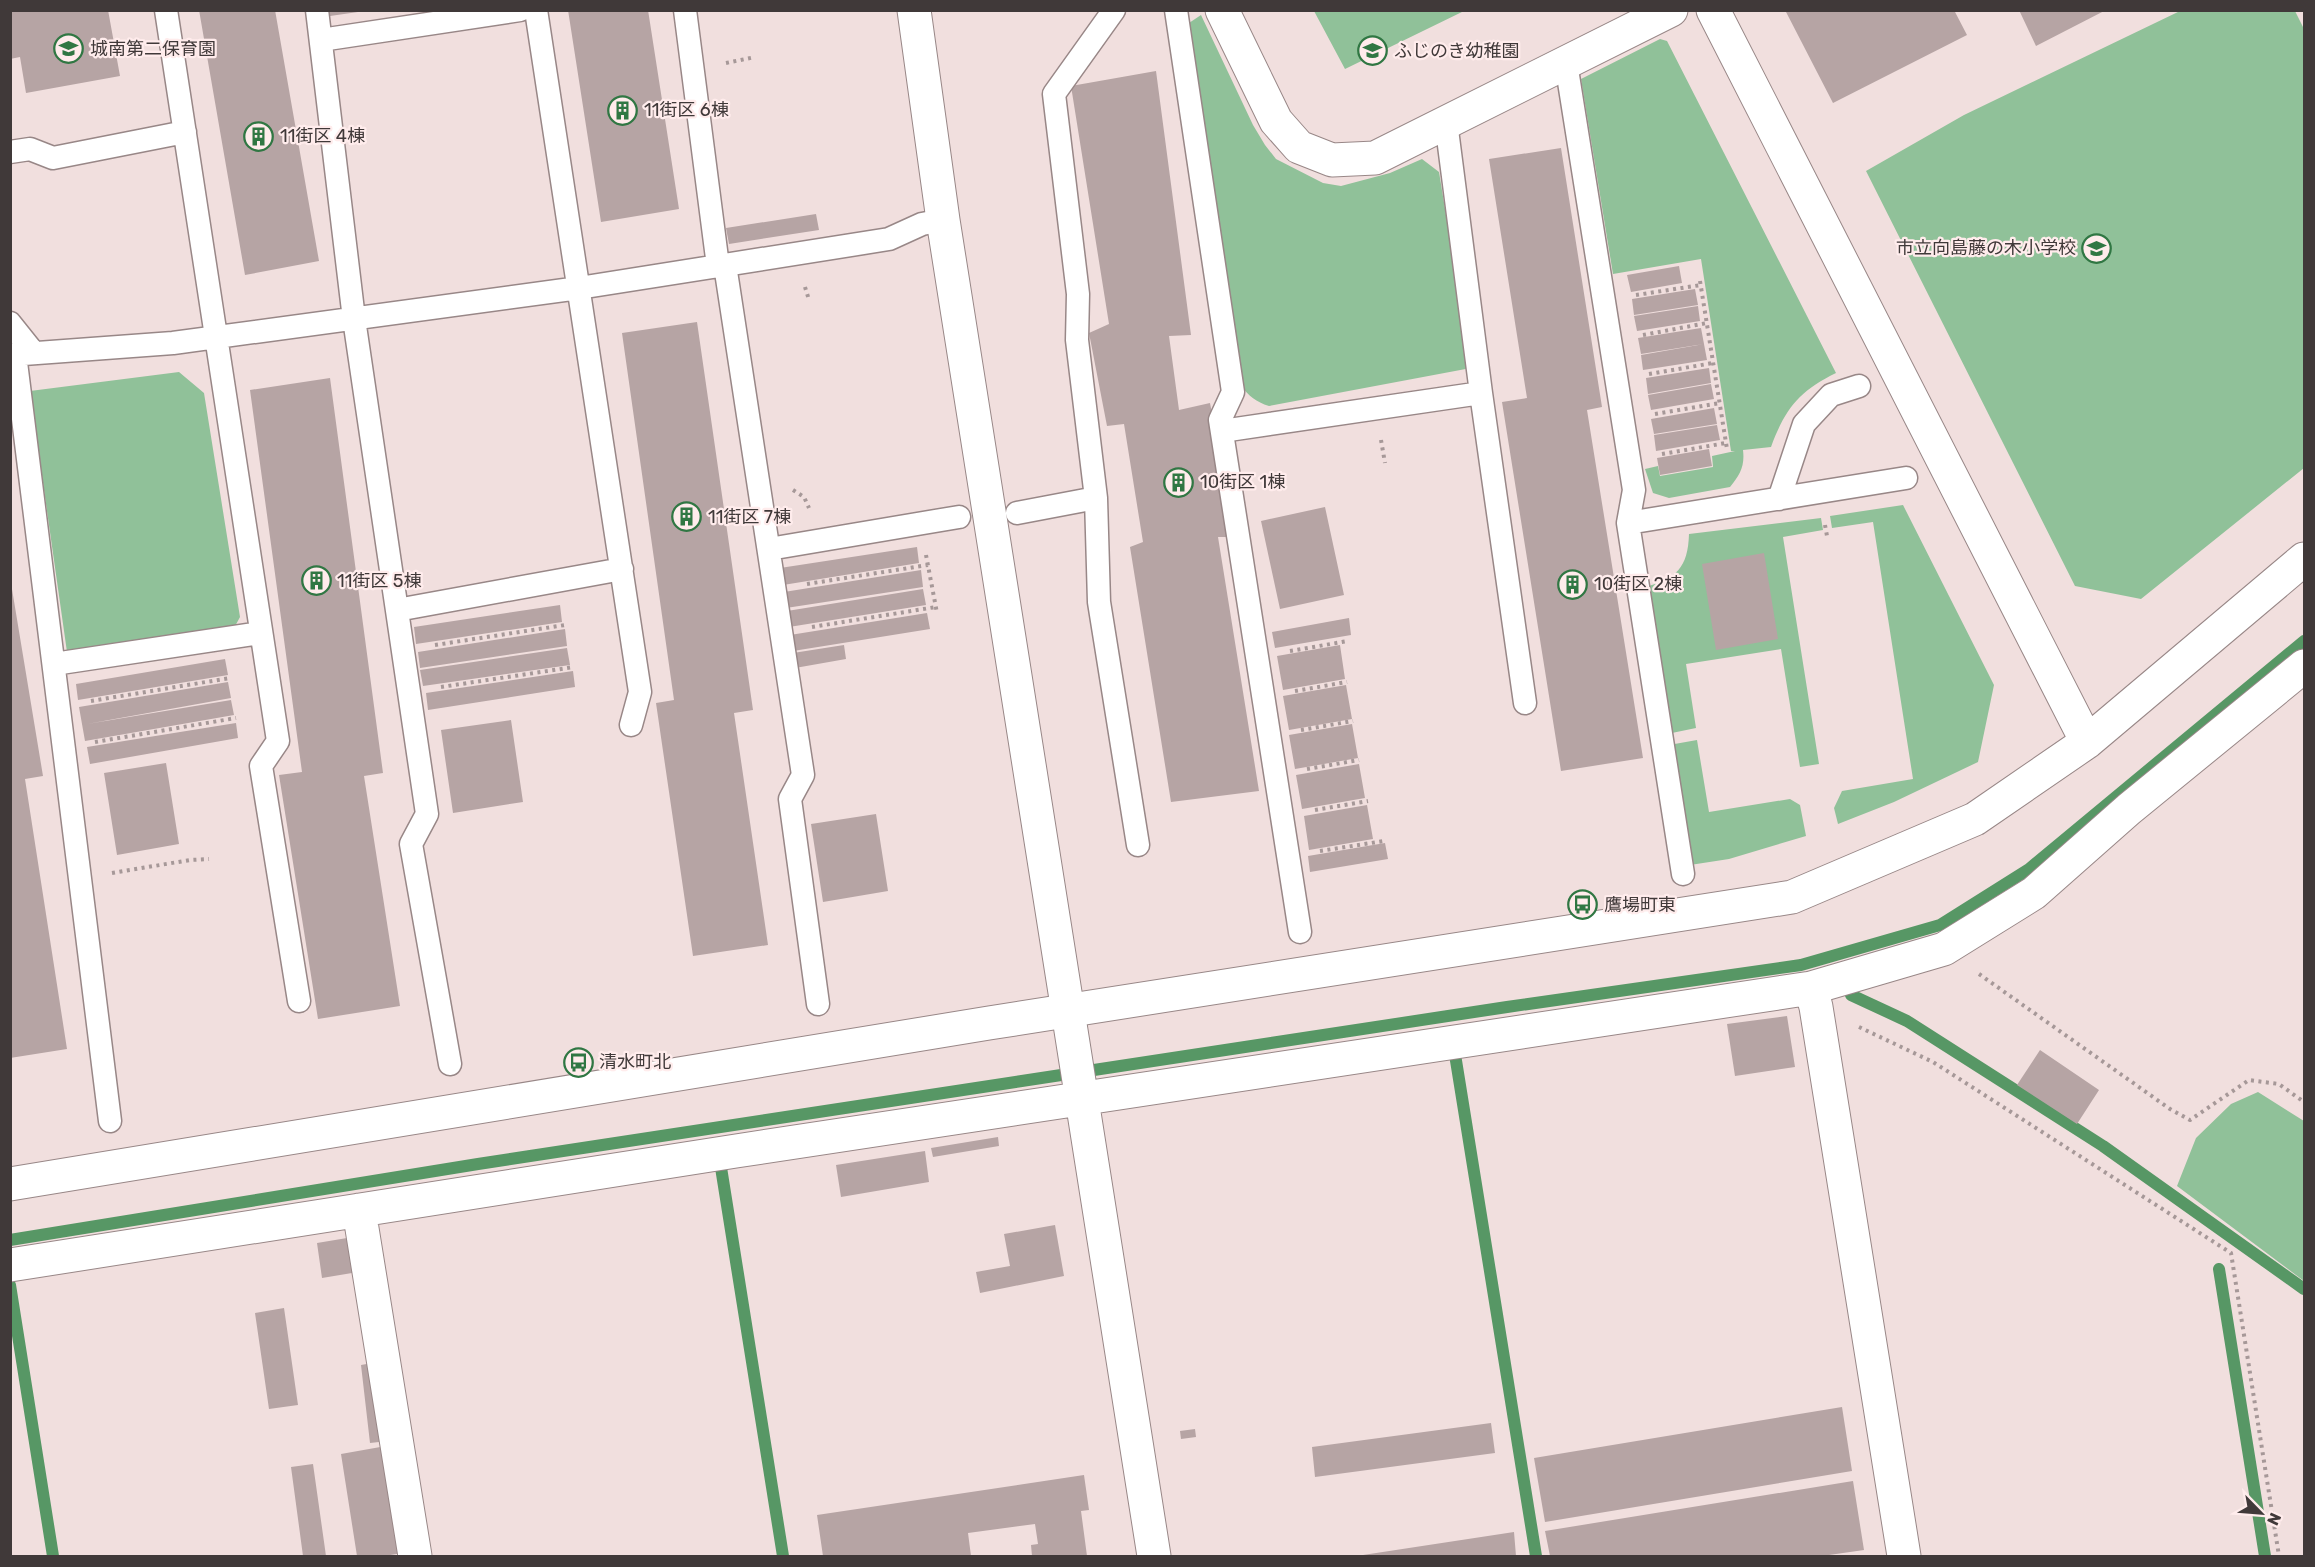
<svg xmlns="http://www.w3.org/2000/svg" width="2315" height="1567" viewBox="0 0 2315 1567" font-family="Rubik,'Noto Sans JP',sans-serif">
	<rect width="100%" height="100%" fill="#f1dfde"/>
	<path fill="#90c199" d="M 1314,11 L 1464,11 L 1345,69 Z
		M 2180,11 L 2295,11 L 2304,29 L 2304,468 L 2141,599 L 2075,586 L 1866,171 L 1964,115 Z
		M 1201,15 L 1253,125 L 1265,145 L 1276,159 L 1323,183 L 1341,186 L 1390,173 L 1422,159 L 1439,172 L 1471,368 L 1269,406 C 1256,402 1249,396 1241,386 L 1189,23 Z
		M 1660,39 L 1667,41 L 1836,373 C 1799,391 1785,409 1771,447 L 1743,450 C 1745,466 1740,475 1730,487 L 1669,498 L 1653,493 L 1645,469 L 1658,466 L 1660,476 L 1713,467 L 1712,456 L 1735,451 L 1731,451 L 1701,259 L 1613,274 L 1581,79 Z
		M 179,372 L 204,393 L 240,617 L 233,630 L 67,652 L 30,391 Z
		M 1903,505 L 1994,685 L 1978,762 L 1894,802 L 1838,824 L 1834,808 L 1842,791 L 1913,779 L 1873,522 L 1832,528 L 1830,516 Z
		M 1821,518 L 1823,530 L 1783,537 L 1819,764 L 1800,767 L 1781,649 L 1686,664 L 1696,728 L 1667,734 L 1645,587 C 1676,579 1688,568 1689,534 Z
		M 1697,740 L 1709,812 L 1790,799 L 1800,805 L 1806,836 L 1729,859 L 1690,865 L 1669,745 Z
		M 2258,1092 L 2304,1121 L 2304,1281 L 2177,1186 L 2196,1138 L 2231,1104 Z"/>
	<g fill="none" stroke-linecap="round" stroke-linejoin="round">
		<path stroke="#579765" stroke-width="12" d="M 1851,995 L 1907,1021 L 2103,1146 L 2304,1289
			M 1453,1042 L 1536,1556
			M 719,1155 L 783,1556
			M 10,1240 L 478,1164 L 1507,1007 L 1801,965 L 1940,925 L 2029,869 L 2304,641
			M 2219,1269 L 2265,1556
			M 10,1285 L 53,1556"/>
	</g>
	<path fill="#b6a4a4" d="M 10,10 L 108,10 L 120,76 L 26,93 L 20,57 L 10,59 Z
		M 199,10 L 275,10 L 319,261 L 245,275 Z
		M 322,10 L 358,10 L 358,12 L 323,17 Z
		M 568,10 L 648,10 L 679,209 L 601,222 Z
		M 1785,10 L 1954,10 L 1967,35 L 1833,103 Z
		M 2019,10 L 2106,10 L 2036,46 Z
		M 1156,71 L 1191,335 L 1169,336 L 1179,410 L 1210,403 L 1235,537 L 1218,537 L 1259,791 L 1171,802 L 1130,547 L 1143,542 L 1124,424 L 1107,426 L 1089,333 L 1109,324 L 1071,86 Z
		M 1561,148 L 1602,407 L 1587,410 L 1643,758 L 1561,771 L 1502,402 L 1527,398 L 1489,159 Z
		M 816,214 L 819,230 L 729,244 L 726,228 Z
		M 1679,266 L 1682,283 L 1631,292 L 1627,275 Z
		M 1695,289 L 1698,305 L 1634,315 L 1632,299 Z
		M 1698,306 L 1700,321 L 1637,331 L 1634,316 Z
		M 697,322 L 753,710 L 734,713 L 768,945 L 693,956 L 656,703 L 674,700 L 622,333 Z
		M 1701,328 L 1704,344 L 1641,354 L 1638,338 Z
		M 1704,344 L 1707,360 L 1643,370 L 1641,355 Z
		M 1709,368 L 1711,383 L 1648,394 L 1646,378 Z
		M 330,378 L 383,773 L 364,776 L 400,1006 L 318,1019 L 279,775 L 302,772 L 250,390 Z
		M 1711,384 L 1714,399 L 1651,410 L 1648,395 Z
		M 1714,408 L 1717,424 L 1654,434 L 1651,419 Z
		M 1717,425 L 1720,440 L 1656,451 L 1654,435 Z
		M 1709,449 L 1712,466 L 1660,475 L 1657,458 Z
		M 1325,507 L 1344,595 L 1280,609 L 1261,521 Z
		M 917,547 L 919,563 L 783,585 L 780,568 Z
		M 1764,553 L 1778,639 L 1716,650 L 1702,564 Z
		M 921,570 L 923,587 L 786,608 L 784,592 Z
		M 10,577 L 43,776 L 25,779 L 67,1049 L 10,1058 Z
		M 923,589 L 926,605 L 789,627 L 787,611 Z
		M 560,605 L 562,622 L 416,644 L 414,627 Z
		M 927,613 L 930,629 L 793,651 L 790,635 Z
		M 1349,618 L 1351,635 L 1275,648 L 1272,632 Z
		M 565,629 L 567,646 L 420,668 L 418,652 Z
		M 844,645 L 846,659 L 795,668 L 793,653 Z
		M 1340,645 L 1345,679 L 1283,690 L 1277,656 Z
		M 567,648 L 570,665 L 423,686 L 420,670 Z
		M 225,659 L 228,675 L 78,700 L 76,684 Z
		M 573,671 L 575,687 L 428,710 L 426,693 Z
		M 228,682 L 231,698 L 87,724 L 231,700 L 234,715 L 85,741 L 79,707 Z
		M 1346,685 L 1352,719 L 1289,730 L 1283,696 Z
		M 511,720 L 523,802 L 453,813 L 441,730 Z
		M 236,723 L 238,738 L 90,764 L 87,747 Z
		M 1352,724 L 1358,758 L 1295,769 L 1289,735 Z
		M 166,763 L 179,844 L 117,855 L 104,773 Z
		M 1359,764 L 1365,798 L 1302,809 L 1296,775 Z
		M 1367,805 L 1373,839 L 1309,850 L 1304,816 Z
		M 876,814 L 888,891 L 823,902 L 811,824 Z
		M 1385,843 L 1388,859 L 1310,872 L 1308,856 Z
		M 1787,1016 L 1795,1067 L 1735,1076 L 1727,1024 Z
		M 2040,1050 L 2099,1090 L 2077,1124 L 2017,1085 Z
		M 998,1137 L 999,1146 L 933,1157 L 931,1148 Z
		M 925,1151 L 929,1182 L 841,1197 L 836,1165 Z
		M 1055,1225 L 1064,1276 L 980,1293 L 976,1272 L 1010,1266 L 1004,1234 Z
		M 353,1237 L 358,1272 L 322,1278 L 317,1243 Z
		M 284,1308 L 298,1405 L 269,1409 L 255,1313 Z
		M 378,1362 L 388,1441 L 370,1443 L 361,1365 Z
		M 1842,1407 L 1852,1471 L 1545,1522 L 1534,1458 Z
		M 1491,1423 L 1495,1453 L 1315,1477 L 1312,1447 Z
		M 1195,1429 L 1196,1437 L 1181,1439 L 1180,1431 Z
		M 386,1446 L 403,1553 L 384,1556 L 357,1556 L 341,1454 Z
		M 313,1464 L 326,1556 L 303,1556 L 291,1467 Z
		M 1084,1475 L 1089,1510 L 1081,1511 L 1087,1556 L 1032,1556 L 1031,1545 L 1038,1544 L 1035,1524 L 968,1533 L 971,1556 L 823,1556 L 817,1515 Z
		M 1853,1481 L 1864,1550 L 1822,1556 L 1550,1556 L 1545,1531 Z
		M 1514,1532 L 1516,1556 L 1363,1556 L 1363,1555 Z"/>
	<g fill="none" stroke-linecap="round" stroke-linejoin="round">
		<defs>
			<path id="service" d="M 166,10 L 278,741 L 261,766 L 299,1001
				M 317,10 L 354,319 L 427,814 L 411,844 L 450,1064
				M 536,10 L 640,692 L 631,725
				M 685,10 L 718,266
				M 1114,10 L 1054,94 L 1078,294 L 1077,340 L 1096,498 L 1099,602 L 1138,845
				M 1176,10 L 1233,392 L 1220,420 L 1300,932
				M 321,40 L 520,10
				M 1566,63 L 1634,490 L 1628,523 L 1683,874
				M 1446,122 L 1481,393 L 1525,703
				M 10,152 L 30,149 L 53,158 L 185,132
				M 725,265 L 803,775 L 790,799 L 818,1004
				M 10,323 L 34,353
				M 15,354 L 110,1121
				M 10,355 L 173,343 L 579,288 L 889,239 L 922,224 L 943,220
				M 1222,431 L 1481,393
				M 1779,499 L 1804,424 L 1831,395 L 1859,386
				M 1017,513 L 1096,498
				M 1628,523 L 1906,478
				M 769,549 L 959,517
				M 397,610 L 622,569
				M 54,664 L 260,633"/>
			<path id="minor" d="M 914,10 L 943,220 L 1154,1556
				M 1222,10 L 1276,121 L 1299,147 L 1332,160 L 1375,158 L 1671,10
				M 1811,988 L 1816,1007 L 1904,1556
				M 359,1210 L 415,1556
				M 10,1265 L 736,1151 L 1811,988 L 1944,949 L 2034,893 L 2129,809 L 2304,666"/>
			<path id="tertiary" d="M 1713,10 L 2087,742
				M 10,1184 L 989,1023 L 1792,897 L 1975,819 L 2087,742 L 2304,559"/>
		</defs>
		<use href="#service" stroke="#988787" stroke-width="25"/>
		<use href="#minor" stroke="#988787" stroke-width="35"/>
		<use href="#tertiary" stroke="#988787" stroke-width="35"/>
		<path stroke="#a69898" stroke-width="4" stroke-dasharray="3 4.5" stroke-linecap="butt" d="M 726,63 L 755,57
			M 1700,281 L 1727,449
			M 805,287 L 809,300
			M 1636,295 L 1701,285
			M 1643,335 L 1707,323
			M 1649,374 L 1713,363
			M 1655,414 L 1720,403
			M 1381,440 L 1385,463
			M 1662,454 L 1726,443
			M 793,490 L 804,497 L 809,508
			M 1825,525 L 1827,536
			M 926,555 L 937,613
			M 807,584 L 928,565
			M 812,627 L 936,607
			M 435,645 L 565,625
			M 1290,651 L 1348,641
			M 441,687 L 574,667
			M 1295,691 L 1347,682
			M 91,701 L 230,678
			M 1301,730 L 1353,721
			M 95,742 L 236,718
			M 1307,769 L 1359,760
			M 1315,810 L 1368,801
			M 1320,851 L 1384,841
			M 112,873 L 190,860 L 209,859
			M 1979,974 L 2170,1109 L 2190,1120 L 2249,1080 L 2279,1084 L 2304,1102
			M 1859,1027 L 1933,1062 L 2231,1253 L 2279,1556"/>
		<use href="#service" stroke="#fff" stroke-width="22"/>
		<use href="#minor" stroke="#fff" stroke-width="33"/>
		<use href="#tertiary" stroke="#fff" stroke-width="33"/>
	</g>
	<defs>
		<symbol id="school-ring" viewBox="-11 -11 22 22"><circle r="9.5" fill="#ffecec" stroke="#307743" stroke-width="1.5"/><path d="M0-5L7-2L0 1L-7-2ZM-4 1L0 2.5L4 1V4Q0 6-4 4Z" fill="#307743"/></symbol>
		<symbol id="building-ring" viewBox="-11 -11 22 22"><circle r="9.5" fill="#ffecec" stroke="#307743" stroke-width="1.5"/><path d="M-4-6H4V6H1V3H-1V6H-4ZM-2.5-4.3h1.7v1.8h-1.7ZM.8-4.3h1.7v1.8H.8ZM-2.5-1h1.7V.8h-1.7ZM.8-1h1.7V.8H.8Z" fill="#307743"/></symbol>
		<symbol id="bus-ring" viewBox="-11 -11 22 22"><circle r="9.5" fill="#ffecec" stroke="#307743" stroke-width="1.5"/><path d="M-5-6H5V4H4V6H2V4H-2V6H-4V4H-5ZM-3.5-4V0h7V-4ZM-3.5 1.2v1.5H-2V1.2ZM2 1.2v1.5H3.5V1.2Z" fill="#307743"/></symbol>
	</defs>
	<g fill-rule="evenodd">
		<use href="#school-ring" x="52" y="32" width="33" height="33"/>
		<use href="#school-ring" x="1356" y="34" width="33" height="33"/>
		<use href="#building-ring" x="606" y="94" width="33" height="33"/>
		<use href="#building-ring" x="242" y="120" width="33" height="33"/>
		<use href="#school-ring" x="2080" y="232" width="33" height="33"/>
		<use href="#building-ring" x="1162" y="466" width="33" height="33"/>
		<use href="#building-ring" x="670" y="500" width="33" height="33"/>
		<use href="#building-ring" x="300" y="564" width="33" height="33"/>
		<use href="#building-ring" x="1556" y="568" width="33" height="33"/>
		<use href="#bus-ring" x="1566" y="888" width="33" height="33"/>
		<use href="#bus-ring" x="562" y="1046" width="33" height="33"/>
	</g>
	<g text-anchor="middle" stroke-width="4.5" stroke-linejoin="round" paint-order="stroke">
		<g font-size="18" fill="#403939" stroke="#ffecec" text-anchor="start">
			<text x="90" y="55">城南第二保育園</text>
			<text x="1394" y="57">ふじのき幼稚園</text>
			<text x="644" y="116">11街区 6棟</text>
			<text x="280" y="142">11街区 4棟</text>
			<text x="2076" y="254" text-anchor="end">市立向島藤の木小学校</text>
			<text x="1200" y="488">10街区 1棟</text>
			<text x="708" y="523">11街区 7棟</text>
			<text x="337" y="587">11街区 5棟</text>
			<text x="1594" y="590">10街区 2棟</text>
			<text x="1604" y="911">鷹場町東</text>
			<text x="599" y="1068">清水町北</text>
		</g>
	</g>
	<rect width="2315" height="1567" fill="none" stroke="#403939" stroke-width="24"/>
	<g transform="translate(2261 1513) rotate(115)" stroke="#ffecec" stroke-width="4.5" paint-order="stroke">
	<path d="M0-4.5L10 22L0 15L-10 22Z" fill="#403939"/>
	<text y="-9" font-size="16" font-weight="bold" text-anchor="middle" fill="#403939">N</text>
	</g>
</svg>
